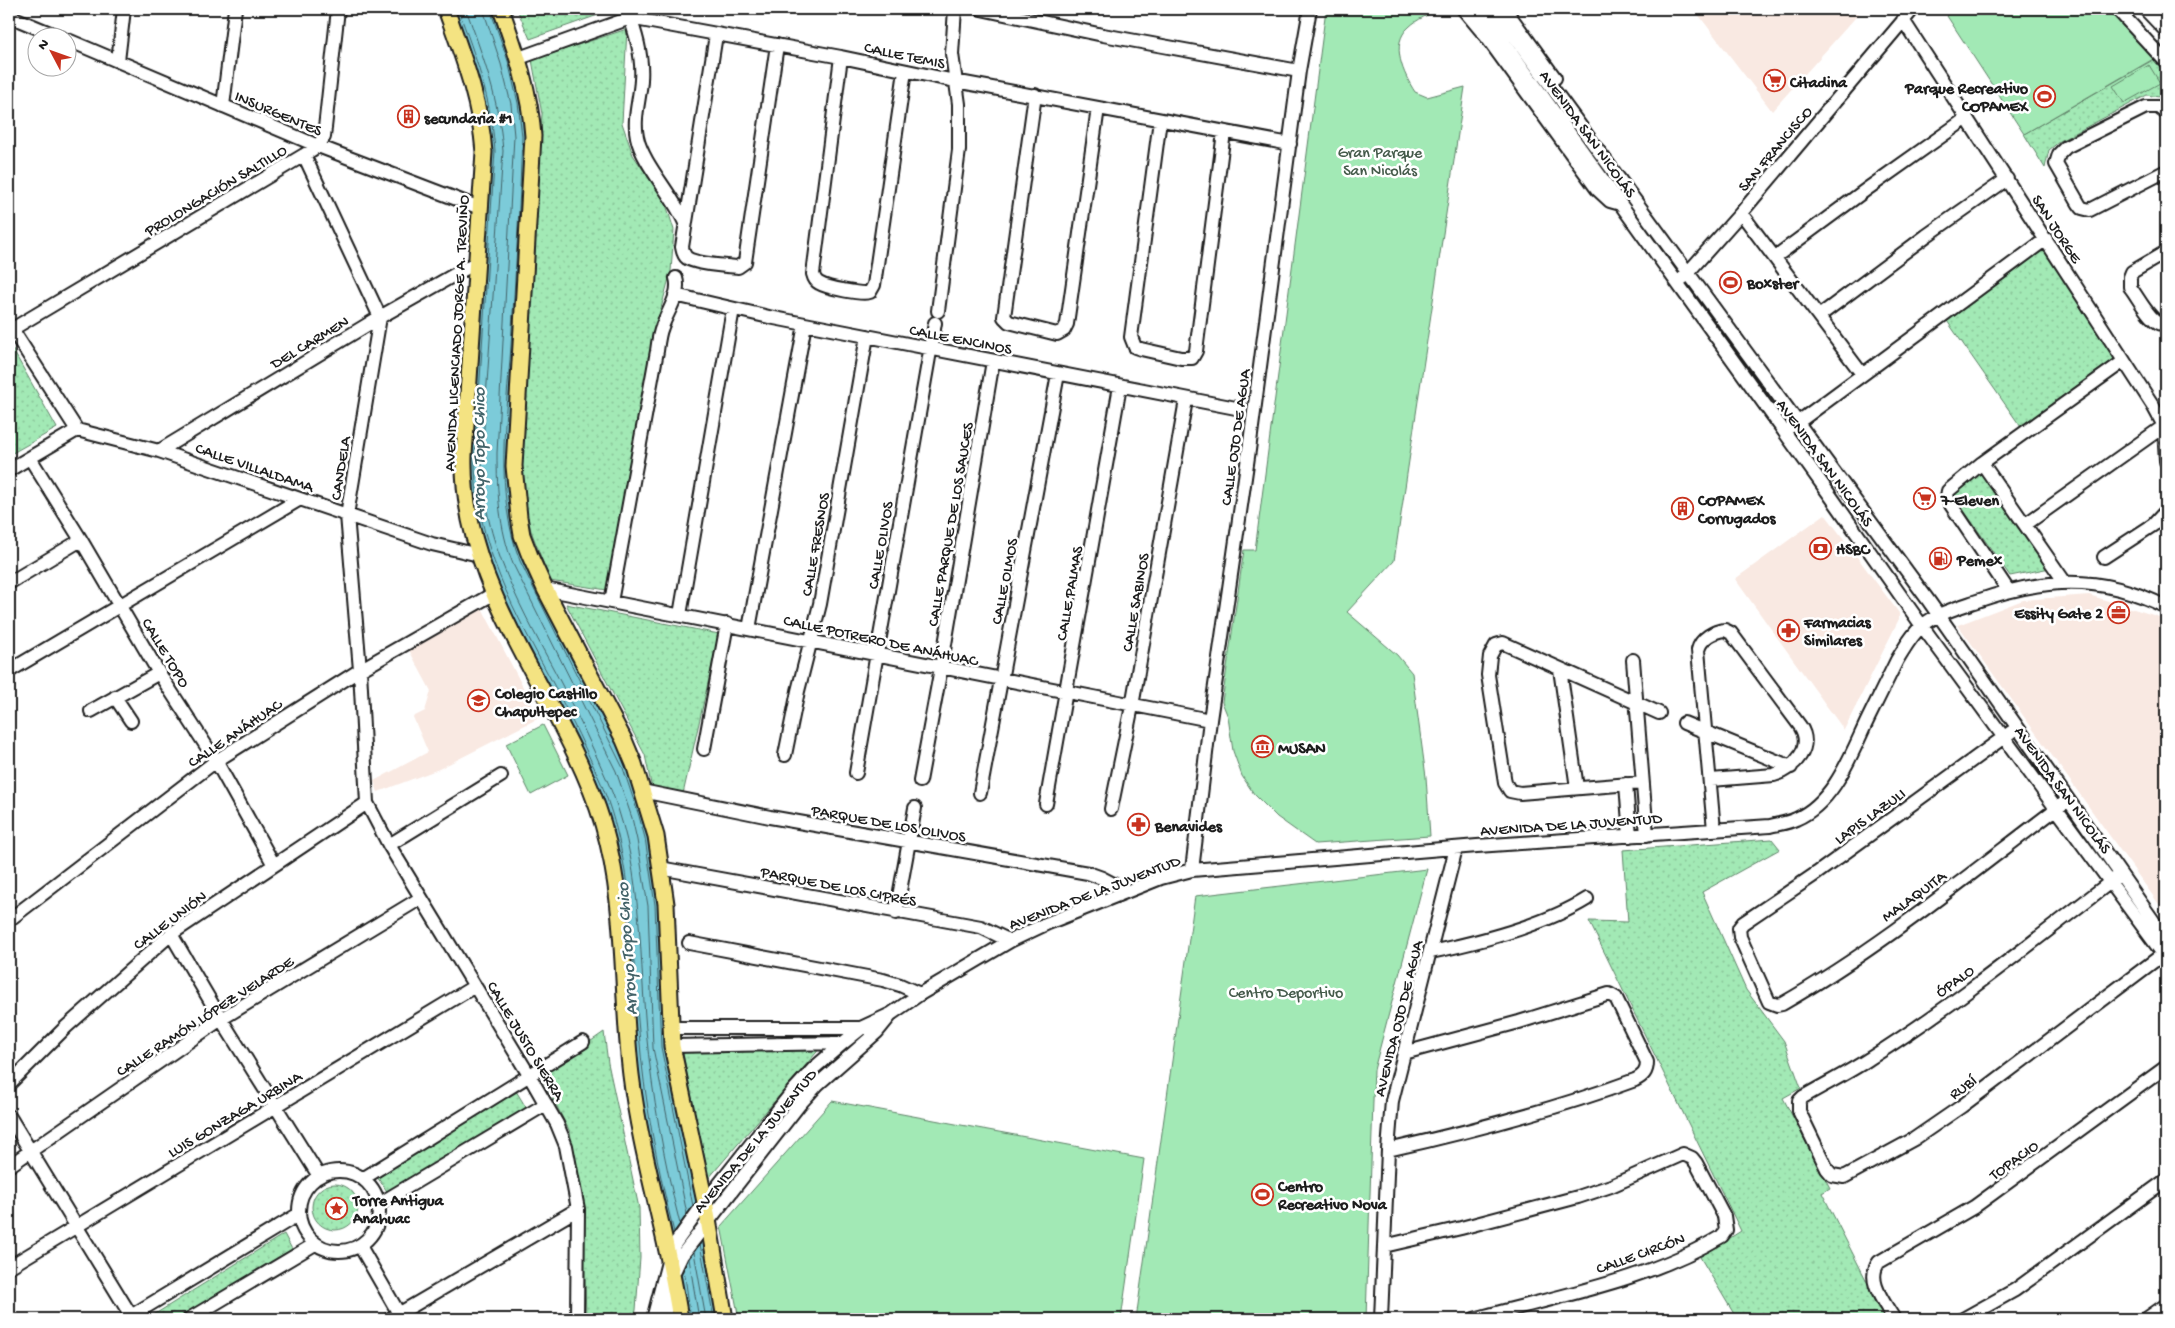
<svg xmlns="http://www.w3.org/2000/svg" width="2175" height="1328" viewBox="0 0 2175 1328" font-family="'Gochi Hand',sans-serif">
	<defs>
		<pattern id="park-dots" width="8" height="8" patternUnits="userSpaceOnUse" patternTransform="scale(1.25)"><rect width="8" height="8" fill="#a2e9b5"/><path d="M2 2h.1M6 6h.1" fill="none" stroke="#8bc79b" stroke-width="1.8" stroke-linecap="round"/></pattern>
	</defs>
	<rect width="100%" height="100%" fill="#fff"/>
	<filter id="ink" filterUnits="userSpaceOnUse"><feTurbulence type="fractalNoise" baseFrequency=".02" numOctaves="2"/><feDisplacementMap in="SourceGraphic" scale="10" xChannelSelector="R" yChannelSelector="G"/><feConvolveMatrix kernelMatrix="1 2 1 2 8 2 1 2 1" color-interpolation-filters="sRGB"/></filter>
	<g filter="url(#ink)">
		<path fill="#f9e9e2" d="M 1694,9 L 1863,9 L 1772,111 Z
			M 1825,514 L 1899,613 L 1899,619 L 1844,730 L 1735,579 Z
			M 2089,595 L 2166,619 L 2166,914 L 1958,625 L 2023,600 Z
			M 482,608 L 539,718 L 439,769 L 378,792 L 374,781 L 428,752 L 413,717 L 425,711 L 431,691 L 409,650 Z"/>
		<path fill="url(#park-dots)" stroke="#5f8268" d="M 517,9 L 615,9 L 530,39 Z
			M 627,29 L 622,123 L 633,155 L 665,201 L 674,230 L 671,271 L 653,338 L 607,590 L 550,581 L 531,531 L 521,487 L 542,114 L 532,60 Z
			M 2158,57 L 2166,72 L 2166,102 L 2159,97 L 2147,95 L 2060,141 L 2049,150 L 2045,168 L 2024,134 Z
			M 2046,248 L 2119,358 L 2023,430 L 1945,318 Z
			M 10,345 L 57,428 L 9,455 L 9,346 Z
			M 1981,473 L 2050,568 L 2010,576 L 1953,495 Z
			M 566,604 L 719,634 L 683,794 L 652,789 L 645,755 Z
			M 1772,839 L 1780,849 L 1702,892 L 1746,990 L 1784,1041 L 1801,1088 L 1783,1098 L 1830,1188 L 1822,1193 L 1886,1319 L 1737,1319 L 1700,1257 L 1741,1231 L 1589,921 L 1628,922 L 1623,850 Z
			M 604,1032 L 608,1063 L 639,1208 L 640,1258 L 636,1310 L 634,1319 L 586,1319 L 583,1206 L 570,1132 L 541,1076 Z
			M 822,1046 L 708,1179 L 682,1049 Z
			M 516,1091 L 527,1109 L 389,1194 L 377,1177 Z
			M312 1207a23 23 0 1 1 46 0a23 23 0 1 1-46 0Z
			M 284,1234 L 295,1255 L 185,1319 L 147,1319 Z"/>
		<path fill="#a2e9b5" stroke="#5f8268" d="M 1326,9 L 1440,9 C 1430,14 1417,19 1409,27 C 1389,44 1404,75 1415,92 L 1427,97 L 1465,87 L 1394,561 L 1347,612 L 1397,655 L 1412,673 L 1426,777 L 1430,836 L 1315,844 L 1277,817 L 1254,794 L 1242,776 L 1233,751 L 1228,717 L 1222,702 L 1244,550 L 1255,550 Z
			M 1954,9 L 2112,9 L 2155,58 L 2024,134 L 1947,16 Z
			M 2149,65 L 2160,83 L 2124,103 L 2113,86 Z
			M 543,725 L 568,775 L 531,795 L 506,744 Z
			M 1427,869 L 1374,1070 L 1366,1319 L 1136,1319 L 1195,896 Z
			M 832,1101 L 1144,1159 L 1121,1319 L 739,1319 L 721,1226 Z"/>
		<path fill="#7ccbd9" stroke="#56858d" d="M 446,9 L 501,9 L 529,101 L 519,517 L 606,705 L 656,836 L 670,1028 L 725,1319 L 680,1319 L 653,1196 L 602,823 L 516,639 L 467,500 L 484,152 Z"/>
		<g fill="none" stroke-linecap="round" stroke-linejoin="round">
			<path stroke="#426268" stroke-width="1" d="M 458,9 C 476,58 491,98 495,151 L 475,455 C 473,541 516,614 555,687 C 571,718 587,751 601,783 C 634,862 631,948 639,1032 C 644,1099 657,1166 674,1232
				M 466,9 C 483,57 499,99 503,151 L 482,456 C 480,542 524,612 562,685 C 578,716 593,748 607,780 C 642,859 639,945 646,1030 C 652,1095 664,1161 680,1224
				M 483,9 L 501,64 L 511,104 L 514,136 L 497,453 C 497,492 499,528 513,564 L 616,771 L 632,818 L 637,840 L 648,906 L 653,1048 L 687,1214
				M 490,9 L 508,61 L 518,103 L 522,136 C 520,206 515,276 511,346 C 506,418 494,492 520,561 L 623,768 L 639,816 L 645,838 L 655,905 L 661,1047 L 693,1206
				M 700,1244 L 714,1319
				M 694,1252 L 706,1319
				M 689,1259 L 699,1319
				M 684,1269 L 691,1319"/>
			<defs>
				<path id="minor" d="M 627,9 C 635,31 643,55 641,80 C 640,99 633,118 637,137 C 642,163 673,195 685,223
					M 981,9 L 1103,35 L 1299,71
					M 1463,9 L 1488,39 L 1597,189 L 1610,201 L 1617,203
					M 1476,9 L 1506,45 L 1832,498 L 1922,626 L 2166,958
					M 1491,9 L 1515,37 L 1928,600 L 2166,939
					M 1505,9 L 1555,78
					M 2117,9 L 2166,62
					M 2145,9 L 2166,31
					M 2164,9 L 2166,12
					M 9,16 L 62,38
					M 1903,20 L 2152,404 L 2164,426 L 2166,461
					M 716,35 L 682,247 C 683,251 683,255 687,258 C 696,264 725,266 738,267 L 745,262 L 777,45
					M 68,40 L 318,146 L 480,208
					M 841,57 L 813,274 C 814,278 815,281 819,283 C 827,288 863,295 870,292 L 874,285 L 905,71
					M 519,58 L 630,18 L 841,57 L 955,81 L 1290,144
					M 118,61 L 124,9
					M 1035,95 L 1004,317 L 1009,322 L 1057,334 L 1064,330 L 1067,324 L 1098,108
					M 223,106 L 235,9
					M 2166,113 L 2158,107 L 2146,107 L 2066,147 L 2059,154 L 2056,164 L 2079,204 L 2082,208 L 2090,210 L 2166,171
					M 1160,120 L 1131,337 L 1135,347 L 1141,349 L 1181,358 L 1192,358 L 1196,351 L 1224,132
					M 304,155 L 380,317 L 347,515 L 360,670 L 367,803 L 389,845 L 529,1075 L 557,1124 L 566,1146 L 578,1209 L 577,1319
					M 1741,213 L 1862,374
					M 2166,252 L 2132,272 L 2130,277 L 2130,287 C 2139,298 2151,325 2166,325
					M 1775,257 L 1867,189 L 1967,118
					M 1683,278 L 1741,213 L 1913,9
					M 675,295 L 769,317 L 1241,409
					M 938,311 L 959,150 L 959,104 L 952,54 L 955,9
					M 1819,316 L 1926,236 L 2007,179
					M 12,329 L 77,430 L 159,451 L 432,544 L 479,555
					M 9,331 L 304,155 L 318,146 L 324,137 L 338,9
					M 1793,426 L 2046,239
					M 159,451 L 380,317 L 477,262
					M 30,458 L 81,540 L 159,673 L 216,761 L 274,865
					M 1982,463 L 2064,581
					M 9,470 L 77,430
					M 2026,524 L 2164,426
					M 2104,557 L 2153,525 L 2166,511
					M 9,583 L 81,540
					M 545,589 L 1210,720
					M 2008,590 L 1951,505 L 1947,496 L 1948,491 L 1982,463 L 2124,361
					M 611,602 L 657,351 C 658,343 659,334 662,327 C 667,312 681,294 676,278
					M 680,615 L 733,309
					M 749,629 L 805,324
					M 1633,660 L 1647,835
					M 1560,669 L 1577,788
					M 9,671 L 300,499
					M 115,697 L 131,721
					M 91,711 L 159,673
					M 1684,723 L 1791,767
					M 2011,732 L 1817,873 L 1743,923 L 1739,928 L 1740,937 L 1769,1002 L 1777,1005 L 1782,1004 C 1882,947 1972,872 2064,803
					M 704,749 L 727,624
					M 785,755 L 798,691 L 820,604 L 867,336
					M 856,773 L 935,323
					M 1711,780 L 1774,775 C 1795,768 1814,747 1800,726 L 1731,633 L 1725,630 C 1714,631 1701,638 1698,650 L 1714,830
					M 920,781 L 941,668 L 993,361
					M 1642,783 L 1520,793 L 1510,791 L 1505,783 L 1488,675 L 1490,656 L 1496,645 L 1503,643 L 1659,713
					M 1626,784 L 1630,836
					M 642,791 L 770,817 L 1088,873 L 1102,878 L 1127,891
					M 980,793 L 1058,374
					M 1046,804 L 1120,386
					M 1111,809 L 1132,706 L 1186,400
					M 389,845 L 501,776
					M 660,868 L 981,927 L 1010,941
					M 1192,870 L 1210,720 L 1249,450 L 1299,71 L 1310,9
					M 2117,877 C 2036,939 1955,1005 1869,1059 C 1848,1073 1825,1084 1803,1097 L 1799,1101 L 1799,1111 L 1827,1169 L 1832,1175 L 1844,1177 L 1914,1139 L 1962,1106 L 2166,952
					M 896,913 L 915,808
					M 9,920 L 216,761 L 360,670 L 493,594
					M 171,934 L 221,1019 L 319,1176
					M 689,943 L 883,980 L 900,985 L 920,994
					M 1431,952 C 1479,942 1545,925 1587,899
					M 670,1028 L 865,1028
					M 672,1046 L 843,1043
					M 9,1084 L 66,1027 L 171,934 L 367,803
					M 9,1116 L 133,1319
					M 1388,1150 C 1472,1131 1554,1110 1635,1080 C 1643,1076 1647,1072 1647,1062 L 1616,998 L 1609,994 L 1519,1022 L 1404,1053
					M 9,1166 L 221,1019 L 421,898
					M299 1211a40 40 0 1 1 80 0a40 40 0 1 1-80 0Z
					M 364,1178 L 583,1042
					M 379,1204 L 546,1104
					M 360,1246 L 402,1319
					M 1384,1246 L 1461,1228 L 1578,1197 L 1611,1186 L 1683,1154 L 1692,1158 L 1696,1163 L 1724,1216 L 1726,1230 L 1722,1236 C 1647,1281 1557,1296 1474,1319
					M 9,1267 L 475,986
					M 126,1319 L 299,1214
					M 189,1319 L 315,1244
					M 390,1319 L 578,1209
					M 653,1319 L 669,1258 L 674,1245 L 705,1202 L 793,1091 L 814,1068 L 843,1043 L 863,1027 L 891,1014 L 920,994 L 1010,941 L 1048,923 L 1161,878 L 1192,870 L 1477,846 L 1770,826 C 1778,824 1788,823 1796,819 C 1835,802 1851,754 1868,719 C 1878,699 1887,680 1897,660 C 1904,649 1911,635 1922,626 C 1936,614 1956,608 1974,602 C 2043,578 2099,573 2166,607
					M 664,1319 L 673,1274 L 682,1255 L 799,1105 L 818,1084 L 877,1032 L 890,1016
					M 1381,1319 L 1388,1150 L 1392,1101 L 1456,848
					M 1894,1319 C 1885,1303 1865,1280 1879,1262 L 1974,1207 L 2166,1067
					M 1963,1319 L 2015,1290 L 2166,1180
					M 2146,1319 L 2166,1305"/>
				<path id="major" d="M 446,9 C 463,57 480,100 484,152 L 464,455 C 460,593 565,698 603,824 C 627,906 621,991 631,1075 C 641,1158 668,1237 680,1319
					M 501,9 C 516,51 530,92 533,136 L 514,466 L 519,517 L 522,535 L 530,556 L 545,589 L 624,740 L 634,764 L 656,836 L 666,904 L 672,1046 L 705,1202 L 725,1319"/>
			</defs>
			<use href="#minor" stroke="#1c1c1c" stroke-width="16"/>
			<use href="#major" stroke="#1c1c1c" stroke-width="19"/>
			<use href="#minor" stroke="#fff" stroke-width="12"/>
			<use href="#major" stroke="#f4e382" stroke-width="15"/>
		</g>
	</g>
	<defs>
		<symbol id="supermarket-ring" viewBox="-11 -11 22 22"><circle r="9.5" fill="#fff" stroke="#c8321e" stroke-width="1.5"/><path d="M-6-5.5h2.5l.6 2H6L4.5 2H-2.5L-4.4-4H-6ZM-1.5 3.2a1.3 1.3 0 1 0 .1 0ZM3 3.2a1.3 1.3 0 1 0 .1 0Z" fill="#c8321e"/></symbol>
		<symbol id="stadium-ring" viewBox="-11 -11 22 22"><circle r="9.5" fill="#fff" stroke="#c8321e" stroke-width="1.5"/><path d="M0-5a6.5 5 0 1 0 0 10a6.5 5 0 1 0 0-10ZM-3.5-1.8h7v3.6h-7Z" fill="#c8321e"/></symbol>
		<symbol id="building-ring" viewBox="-11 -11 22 22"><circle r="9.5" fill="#fff" stroke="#c8321e" stroke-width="1.5"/><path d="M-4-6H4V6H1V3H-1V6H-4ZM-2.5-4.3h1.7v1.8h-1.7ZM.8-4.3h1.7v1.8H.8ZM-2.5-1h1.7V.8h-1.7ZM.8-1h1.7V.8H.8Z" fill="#c8321e"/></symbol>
		<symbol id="bank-ring" viewBox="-11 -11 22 22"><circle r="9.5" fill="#fff" stroke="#c8321e" stroke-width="1.5"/><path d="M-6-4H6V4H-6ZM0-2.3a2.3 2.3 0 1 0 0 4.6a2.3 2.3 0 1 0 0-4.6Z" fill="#c8321e"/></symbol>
		<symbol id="fuel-ring" viewBox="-11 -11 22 22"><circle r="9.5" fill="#fff" stroke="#c8321e" stroke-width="1.5"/><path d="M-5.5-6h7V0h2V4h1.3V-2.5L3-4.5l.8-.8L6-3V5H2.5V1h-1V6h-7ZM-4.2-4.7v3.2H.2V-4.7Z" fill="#c8321e"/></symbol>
		<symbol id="office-ring" viewBox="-11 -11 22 22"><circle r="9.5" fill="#fff" stroke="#c8321e" stroke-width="1.5"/><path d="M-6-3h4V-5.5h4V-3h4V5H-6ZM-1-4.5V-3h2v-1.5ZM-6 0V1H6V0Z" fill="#c8321e"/></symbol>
		<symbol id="pharmacy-ring" viewBox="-11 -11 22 22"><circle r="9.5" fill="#fff" stroke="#c8321e" stroke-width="1.5"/><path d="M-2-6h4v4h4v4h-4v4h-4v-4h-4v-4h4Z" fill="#c8321e"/></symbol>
		<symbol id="school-ring" viewBox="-11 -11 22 22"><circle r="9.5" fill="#fff" stroke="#c8321e" stroke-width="1.5"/><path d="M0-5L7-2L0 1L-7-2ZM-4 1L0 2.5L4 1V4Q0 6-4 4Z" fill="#c8321e"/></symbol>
		<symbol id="museum-ring" viewBox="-11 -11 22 22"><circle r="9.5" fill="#fff" stroke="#c8321e" stroke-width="1.5"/><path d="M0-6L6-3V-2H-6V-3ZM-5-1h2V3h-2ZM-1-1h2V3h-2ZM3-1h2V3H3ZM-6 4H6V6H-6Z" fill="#c8321e"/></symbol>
		<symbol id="sight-ring" viewBox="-11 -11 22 22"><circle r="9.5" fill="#fff" stroke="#c8321e" stroke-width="1.5"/><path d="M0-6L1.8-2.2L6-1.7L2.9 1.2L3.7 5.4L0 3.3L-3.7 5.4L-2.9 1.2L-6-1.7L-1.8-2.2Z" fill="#c8321e"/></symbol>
	</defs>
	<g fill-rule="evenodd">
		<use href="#supermarket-ring" x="1762" y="68" width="25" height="25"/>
		<use href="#stadium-ring" x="2032" y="84" width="25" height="25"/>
		<use href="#building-ring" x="396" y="104" width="25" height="25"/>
		<use href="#stadium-ring" x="1718" y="270" width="25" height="25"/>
		<use href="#supermarket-ring" x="1912" y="486" width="25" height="25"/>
		<use href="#building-ring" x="1670" y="496" width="25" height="25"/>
		<use href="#bank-ring" x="1808" y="536" width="25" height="25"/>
		<use href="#fuel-ring" x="1928" y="546" width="25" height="25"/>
		<use href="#office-ring" x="2106" y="600" width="25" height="25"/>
		<use href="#pharmacy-ring" x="1776" y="618" width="25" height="25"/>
		<use href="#school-ring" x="466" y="688" width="25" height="25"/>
		<use href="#museum-ring" x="1250" y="734" width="25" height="25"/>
		<use href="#pharmacy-ring" x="1126" y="812" width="25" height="25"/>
		<use href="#stadium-ring" x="1250" y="1182" width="25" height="25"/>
		<use href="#sight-ring" x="324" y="1196" width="25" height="25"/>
	</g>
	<g text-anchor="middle" stroke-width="5" stroke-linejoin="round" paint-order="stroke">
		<g font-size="16" fill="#1c1c1c" stroke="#fff">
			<text transform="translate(905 54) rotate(12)" y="6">CALLE TEMIS</text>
			<text transform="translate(279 112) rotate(23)" y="6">INSURGENTES</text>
			<text transform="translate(1589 133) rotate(54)" y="6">AVENIDA SAN NICOLÁS</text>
			<text transform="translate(1774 148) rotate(-50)" y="6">SAN FRANCISCO</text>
			<text transform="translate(215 189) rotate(-31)" y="6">PROLONGACIÓN SALTILLO</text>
			<text transform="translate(2058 228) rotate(57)" y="6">SAN JORGE</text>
			<text transform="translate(455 333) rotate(-87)" y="6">AVENIDA LICENCIADO JORGE A. TREVIÑO</text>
			<text transform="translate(961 338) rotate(11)" y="6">CALLE ENCINOS</text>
			<text transform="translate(309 341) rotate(-31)" y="6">DEL CARMEN</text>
			<text transform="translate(1234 437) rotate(-82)" y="6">CALLE OJO DE AGUA</text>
			<text transform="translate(1826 462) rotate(54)" y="6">AVENIDA SAN NICOLÁS</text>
			<text transform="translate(255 466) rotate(19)" y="6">CALLE VILLALDAMA</text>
			<text transform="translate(339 468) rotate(-81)" y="6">CANDELA</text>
			<text transform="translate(949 524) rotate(-80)" y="6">CALLE PARQUE DE LOS SAUCES</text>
			<text transform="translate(814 544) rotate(-80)" y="6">CALLE FRESNOS</text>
			<text transform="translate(879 545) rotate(-80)" y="6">CALLE OLIVOS</text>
			<text transform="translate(1003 581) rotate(-79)" y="6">CALLE OLMOS</text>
			<text transform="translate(1068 593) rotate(-80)" y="6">CALLE PALMAS</text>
			<text transform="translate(1134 602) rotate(-80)" y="6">CALLE SABINOS</text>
			<text transform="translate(881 639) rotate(12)" y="6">CALLE POTRERO DE ANÁHUAC</text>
			<text transform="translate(167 652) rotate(59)" y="6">CALLE TOPO</text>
			<text transform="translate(234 732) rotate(-34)" y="6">CALLE ANÁHUAC</text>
			<text transform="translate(2064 789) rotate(54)" y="6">AVENIDA SAN NICOLÁS</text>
			<text transform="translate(1869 815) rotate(-36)" y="6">LAPIS LAZULI</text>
			<text transform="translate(889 822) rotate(10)" y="6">PARQUE DE LOS OLIVOS</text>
			<text transform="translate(1571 823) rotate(-4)" y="6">AVENIDA DE LA JUVENTUD</text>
			<text transform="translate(839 885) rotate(11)" y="6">PARQUE DE LOS CIPRÉS</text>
			<text transform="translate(1094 891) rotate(-21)" y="6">AVENIDA DE LA JUVENTUD</text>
			<text transform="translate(1913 895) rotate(-36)" y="6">MALAQUITA</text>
			<text transform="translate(169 919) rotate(-37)" y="6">CALLE UNIÓN</text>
			<text transform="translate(1954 980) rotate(-36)" y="6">ÓPALO</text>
			<text transform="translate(204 1015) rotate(-33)" y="6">CALLE RAMÓN LÓPEZ VELARDE</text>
			<text transform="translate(1397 1018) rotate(-76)" y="6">AVENIDA OJO DE AGUA</text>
			<text transform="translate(527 1040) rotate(59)" y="6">CALLE JUSTO SIERRA</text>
			<text transform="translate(1962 1086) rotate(-36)" y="6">RUBÍ</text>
			<text transform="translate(234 1113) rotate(-31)" y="6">LUIS GONZAGA URBINA</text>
			<text transform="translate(754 1140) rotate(-50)" y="6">AVENIDA DE LA JUVENTUD</text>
			<text transform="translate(2013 1159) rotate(-36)" y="6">TOPACIO</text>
			<text transform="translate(1640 1252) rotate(-20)" y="6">CALLE CIRCÓN</text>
		</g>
		<g font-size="16" font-weight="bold" fill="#1c1c1c" stroke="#fff" text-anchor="start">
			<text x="1790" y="87">Citadina</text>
			<text x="2028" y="93" text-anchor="end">Parque Recreativo<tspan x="2028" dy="18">COPAMEX</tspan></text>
			<text x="424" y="123">secundaria #1</text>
			<text x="1747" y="288">Boxster</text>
			<text x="1698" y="505">COPAMEX<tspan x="1698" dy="18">Corrugados</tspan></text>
			<text x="1941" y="505">7-Eleven</text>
			<text x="1836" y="554">HSBC</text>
			<text x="1957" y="565">Pemex</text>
			<text x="2103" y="618" text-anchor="end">Essity Gate 2</text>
			<text x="1804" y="627">Farmacias<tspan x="1804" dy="18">Similares</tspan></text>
			<text x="495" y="698">Colegio Castillo<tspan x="495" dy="18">Chapultepec</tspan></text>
			<text x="1278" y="753">MUSAN</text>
			<text x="1155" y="831">Benavides</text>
			<text x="1278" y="1191">Centro<tspan x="1278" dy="18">Recreativo Nova</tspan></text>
			<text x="353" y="1205">Torre Antigua<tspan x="353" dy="18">Anahuac</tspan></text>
		</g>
		<g font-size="16" fill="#445a4a" stroke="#fff">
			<text x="1380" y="157">Gran Parque<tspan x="1380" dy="18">San Nicolás</tspan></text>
			<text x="1286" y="997">Centro Deportivo</text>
		</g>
		<g font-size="18" font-style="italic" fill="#426268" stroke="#fff">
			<text transform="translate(478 454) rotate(-90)" y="6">Arroyo Topo Chico</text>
			<text transform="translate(626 949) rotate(-94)" y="6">Arroyo Topo Chico</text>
		</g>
	</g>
	<rect width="2175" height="1328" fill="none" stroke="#fff" stroke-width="30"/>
	<rect x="15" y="15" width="2145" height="1298" fill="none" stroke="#1c1c1c" stroke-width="2" filter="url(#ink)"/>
	<g transform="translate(52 52) rotate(311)"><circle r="24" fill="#ffffff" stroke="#a4a4a4"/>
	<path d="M0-4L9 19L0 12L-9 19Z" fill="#c8321e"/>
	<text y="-8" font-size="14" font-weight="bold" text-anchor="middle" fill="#1c1c1c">N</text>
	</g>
</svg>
